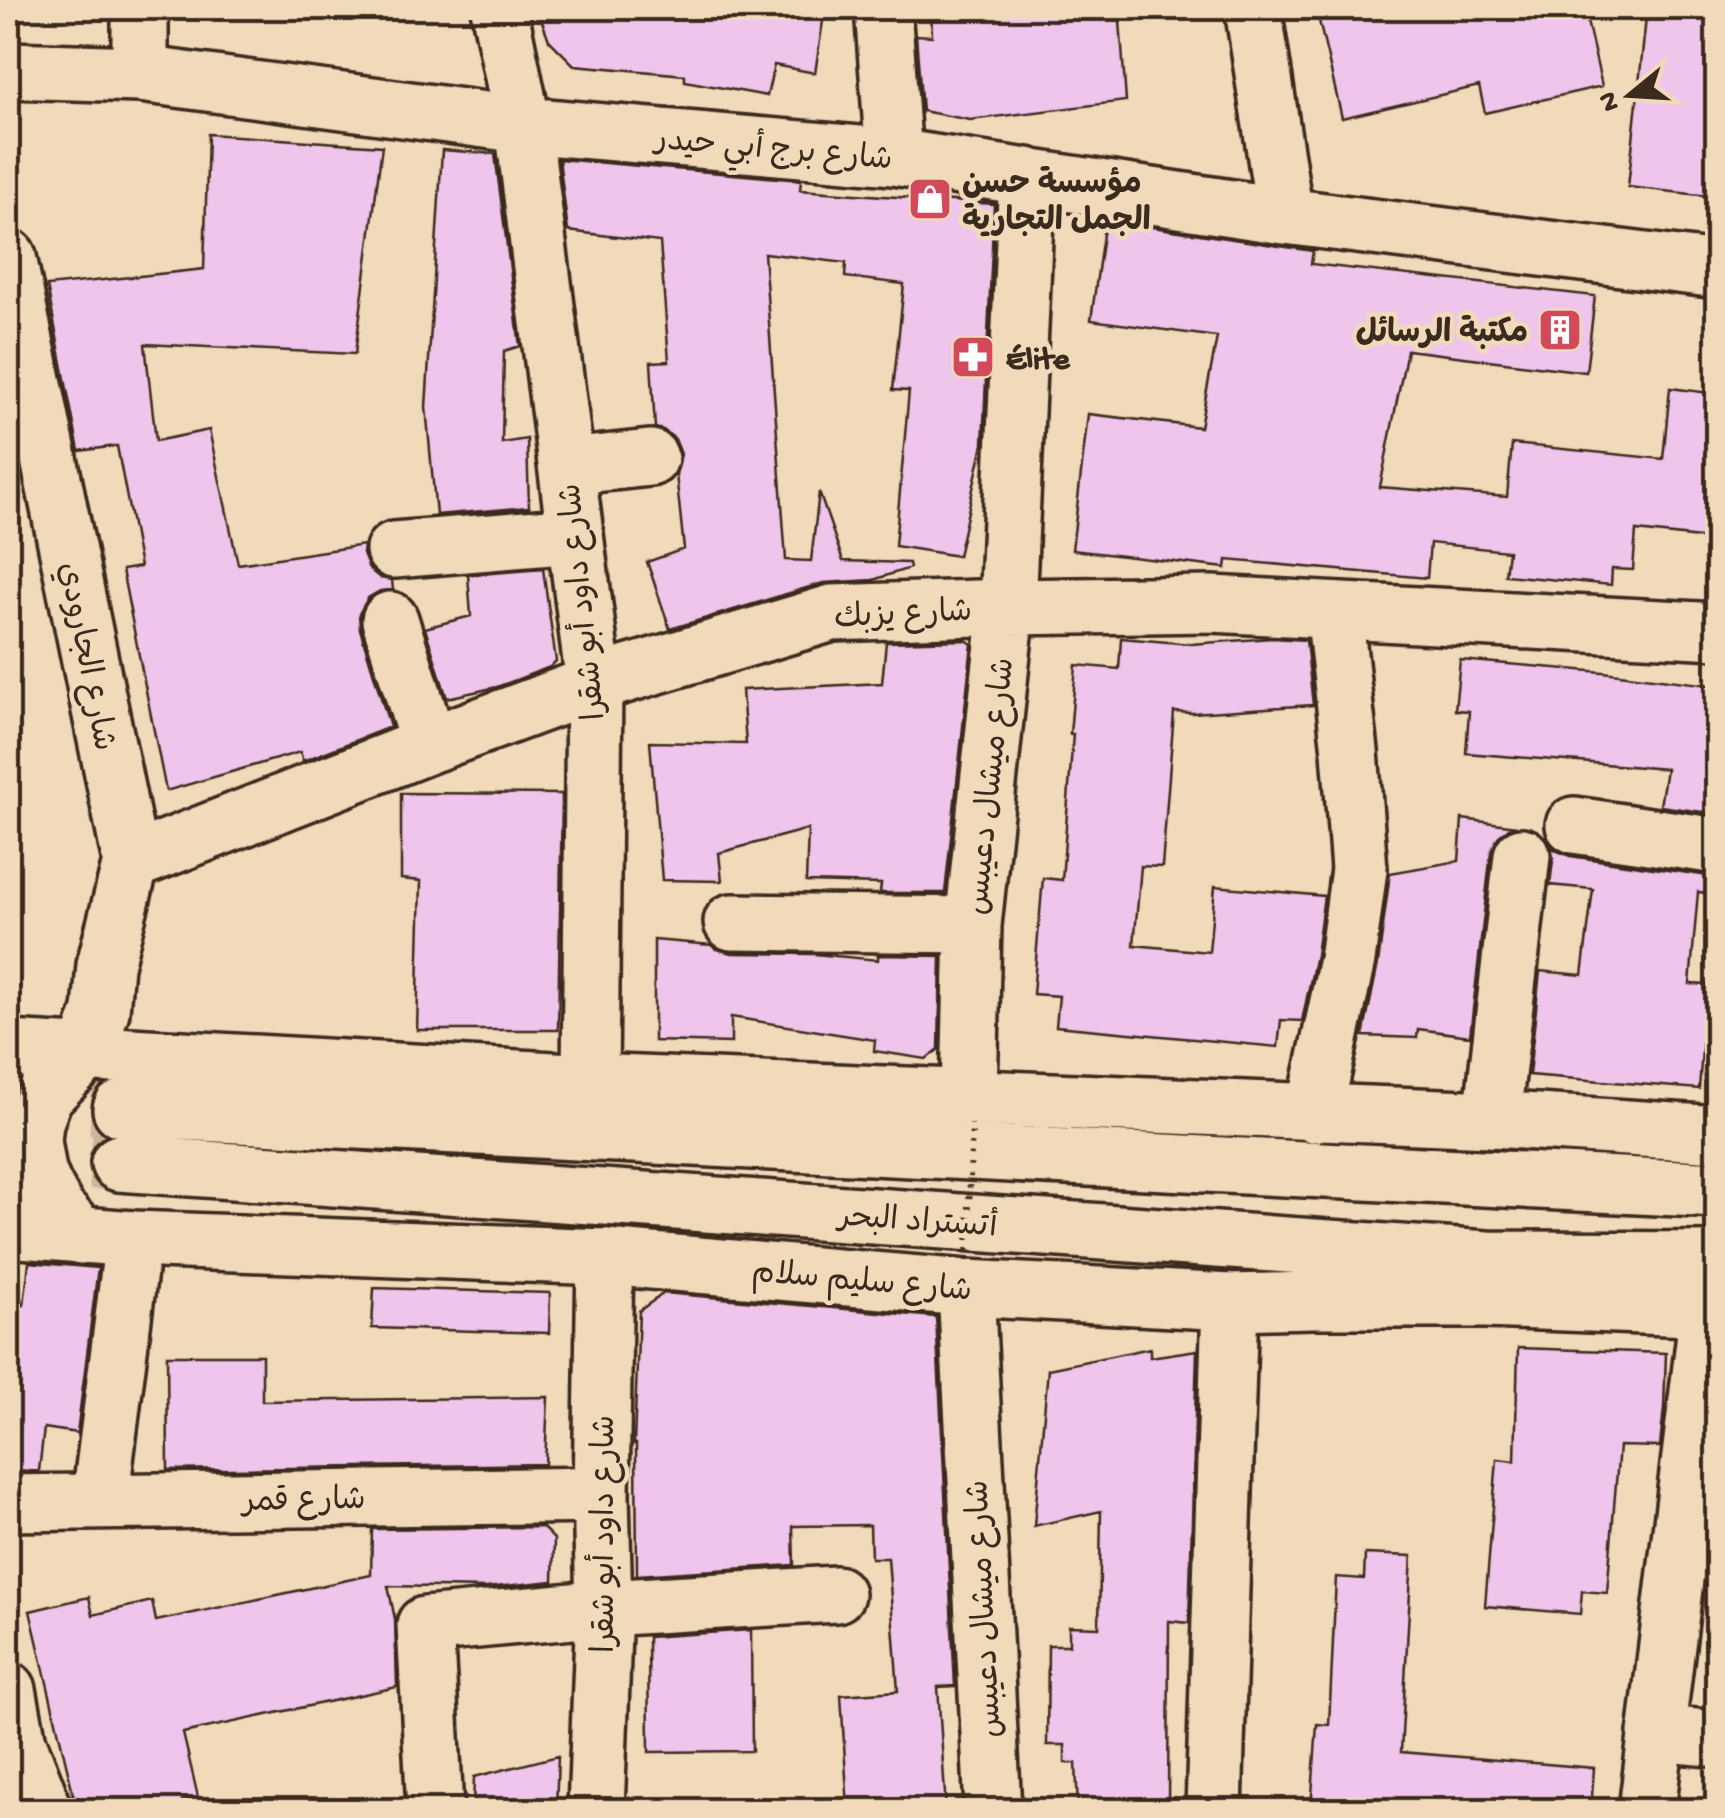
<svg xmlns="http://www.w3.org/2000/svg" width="1725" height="1818" viewBox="0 0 1725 1818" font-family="'Gochi Hand','Playpen Sans Arabic',sans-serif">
	<rect width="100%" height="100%" fill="#f1daba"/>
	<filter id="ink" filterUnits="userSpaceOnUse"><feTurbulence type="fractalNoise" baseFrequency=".01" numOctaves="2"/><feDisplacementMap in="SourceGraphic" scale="20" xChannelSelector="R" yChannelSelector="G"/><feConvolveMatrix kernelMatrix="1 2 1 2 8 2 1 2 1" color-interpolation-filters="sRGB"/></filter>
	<g filter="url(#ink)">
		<path fill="#f0c5eb" stroke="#3b2a1e" stroke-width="2.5" d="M 537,8 L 825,8 L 815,73 L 774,65 L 767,96 L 685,81 L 685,75 L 574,65 L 549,40 Z
			M 931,8 L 1119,8 L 1126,101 L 970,120 L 922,111 L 916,35 L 932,36 Z
			M 1316,8 L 1584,8 L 1602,86 L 1485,113 L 1479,86 L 1342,118 Z
			M 1647,8 L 1718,8 L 1718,197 L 1628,187 Z
			M 208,134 L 382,146 L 355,354 L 145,344 L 156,441 L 209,430 L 238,564 L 364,545 L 363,554 L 369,569 L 380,578 L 392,580 L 393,590 L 380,591 L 368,598 L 359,614 L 360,629 L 390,727 L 303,761 L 300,752 L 166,791 L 122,570 L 140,567 L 117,446 L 79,451 L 47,286 L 204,269 Z
			M 442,150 L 495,154 L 520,346 L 504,351 L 502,443 L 527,439 L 529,507 L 436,515 L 426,407 Z
			M 559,159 L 801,180 L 800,190 L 994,204 L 983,444 L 958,556 L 895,546 L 909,391 L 893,390 L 904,284 L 845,277 L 846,263 L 764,253 L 786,560 L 811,561 L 819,492 L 843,561 L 909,563 L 910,568 L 873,580 L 823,583 L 670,629 L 647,562 L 684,549 L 676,474 L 681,454 L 675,439 L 663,430 L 655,428 L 651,362 L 669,361 L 660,242 L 568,231 Z
			M 1105,220 L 1313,251 L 1311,264 L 1595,296 L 1586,372 L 1407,350 L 1380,487 L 1507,497 L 1512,444 L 1663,459 L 1670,388 L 1718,394 L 1718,540 L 1636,531 L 1633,570 L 1612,569 L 1611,585 L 1505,575 L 1508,551 L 1430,543 L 1427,578 L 1227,560 L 1226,568 L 1072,550 L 1088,414 L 1200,427 L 1217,337 L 1091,320 Z
			M 543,569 L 556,661 L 550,667 L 497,687 L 447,698 L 425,628 L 471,616 L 468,575 Z
			M 1121,638 L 1191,644 L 1272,638 L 1306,640 L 1313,705 L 1192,713 L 1174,712 L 1162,867 L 1141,866 L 1134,945 L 1209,952 L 1215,886 L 1324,896 L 1316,955 L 1302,1021 L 1281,1020 L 1278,1047 L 1056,1026 L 1059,996 L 1033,994 L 1043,878 L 1062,880 L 1073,734 L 1070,734 L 1076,665 L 1119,669 Z
			M 966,640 L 972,644 L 945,893 L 880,893 L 881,884 L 806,882 L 808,829 L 719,853 L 722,881 L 662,880 L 650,742 L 746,744 L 742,690 L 882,683 L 886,642 Z
			M 1460,660 L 1603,672 L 1718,686 L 1717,814 L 1660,806 L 1666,769 L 1466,753 L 1469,711 L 1455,710 Z
			M 401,793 L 562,794 L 558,1030 L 417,1030 L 421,881 L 401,879 Z
			M 1462,819 L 1517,826 L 1509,828 L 1498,837 L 1491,852 L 1470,1036 L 1418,1029 L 1417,1038 L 1363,1036 L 1378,964 L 1390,873 L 1459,861 Z
			M 1551,845 L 1555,850 L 1570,856 L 1709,876 L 1707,893 L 1698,892 L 1690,984 L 1707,985 L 1699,1089 L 1529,1075 L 1540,971 L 1582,975 L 1593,889 L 1550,885 L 1553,860 Z
			M 654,940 L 712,945 L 717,949 L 732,953 L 814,954 L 878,960 L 878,955 L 941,956 L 939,1049 L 926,1059 L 874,1051 L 875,1040 L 731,1017 L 731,1043 L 654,1041 Z
			M 29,1262 L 98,1268 L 77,1433 L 44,1428 L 39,1471 L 8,1472 L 8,1362 L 16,1304 L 24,1305 Z
			M 374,1288 L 550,1293 L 549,1333 L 372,1328 Z
			M 664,1293 L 936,1317 L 955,1686 L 938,1687 L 946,1810 L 848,1810 L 841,1695 L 898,1691 L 888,1558 L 871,1558 L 870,1525 L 793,1526 L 794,1565 L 637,1575 L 636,1444 L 634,1444 L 639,1311 Z
			M 1150,1348 L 1150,1357 L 1197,1350 L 1189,1623 L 1169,1621 L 1168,1810 L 1078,1810 L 1076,1763 L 1065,1763 L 1065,1745 L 1047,1745 L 1048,1645 L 1069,1645 L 1069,1626 L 1099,1627 L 1101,1511 L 1034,1526 L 1048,1369 Z
			M 1518,1348 L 1666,1353 L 1664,1408 L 1660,1447 L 1619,1446 L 1607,1593 L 1582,1591 L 1580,1614 L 1485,1606 L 1497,1459 L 1515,1461 Z
			M 167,1355 L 262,1355 L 262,1401 L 548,1397 L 545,1464 L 168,1470 Z
			M 542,1527 L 554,1539 L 553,1581 L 486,1588 L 388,1586 L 395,1619 L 397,1687 L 183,1733 L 198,1797 L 182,1801 L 186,1810 L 77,1810 L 30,1611 L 89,1597 L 93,1615 L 152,1601 L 156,1621 L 371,1575 L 372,1529 Z
			M 1365,1554 L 1412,1556 L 1401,1752 L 1594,1768 L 1591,1810 L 1311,1810 L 1317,1724 L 1329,1725 L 1336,1577 L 1364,1579 Z
			M 751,1630 L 752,1751 L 649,1752 L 648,1637 Z
			M 558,1756 L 556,1810 L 473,1810 L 474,1777 Z"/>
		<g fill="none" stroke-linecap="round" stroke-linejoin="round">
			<path stroke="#cdb79b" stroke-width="55" stroke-dasharray="55 28" stroke-linecap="butt" d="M 8,1103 L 121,1109
				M 8,1157 L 119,1163"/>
			<defs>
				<path id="minor" d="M 499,8 L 523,125 L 594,684 L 590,1082
					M 883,8 L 894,157
					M 1253,8 L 1285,216
					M 8,70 L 140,74 L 523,125 L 894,157 L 1285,216 L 1718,270
					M 140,74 L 140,8
					M 8,257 L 131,862 L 105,965 L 101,1011 L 86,1054 L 45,1095 L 35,1122 L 33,1141 L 38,1171 L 43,1184 L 57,1210 L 81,1236
					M 567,467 L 650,458
					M 394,550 L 575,535
					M 390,620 L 429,745
					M 1574,825 L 1718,846
					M 131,862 L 429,745 L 594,684 L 832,613 L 1007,607 L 1212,604 L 1718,631
					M 732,922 L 973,925
					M 969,1096 L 973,925 L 1007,607 L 1027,176
					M 1314,1114 L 1347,960 L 1359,869 L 1350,751 L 1334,611
					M 1492,1119 L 1522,856
					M 966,1288 L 993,1810
					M 100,1500 L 133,1239
					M 8,1503 L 601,1495
					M 8,1690 L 18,1743 L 44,1810
					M 1656,1733 L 1718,1739
					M 435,1810 L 425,1625 L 604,1608 L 836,1594
					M 596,1810 L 604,1608 L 601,1495 L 605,1257
					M 1214,1810 L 1230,1302
					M 1647,1810 L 1708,1309"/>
				<path id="major" d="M 8,1049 L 590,1082 L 1492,1119 L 1718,1134
					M 8,1229 L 133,1239 L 605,1257 L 966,1288 L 1230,1302 L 1315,1300 L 1485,1300 L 1718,1309"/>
				<path id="highway" d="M 121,1109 L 1718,1190
					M 119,1163 L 1487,1259 L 1718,1260"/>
			</defs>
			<use href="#minor" stroke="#3b2a1e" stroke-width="62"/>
			<use href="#major" stroke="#3b2a1e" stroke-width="62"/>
			<use href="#highway" stroke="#3b2a1e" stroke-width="62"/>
			<use href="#minor" stroke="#f1daba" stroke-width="55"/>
			<use href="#major" stroke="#f1daba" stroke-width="55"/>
			<use href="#highway" stroke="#f1daba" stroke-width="55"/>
			<path stroke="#3b2a1e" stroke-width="6" stroke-dasharray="2.5 8" stroke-linecap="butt" d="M 967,1261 L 972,1124"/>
		</g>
	</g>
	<defs>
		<symbol id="shop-square" viewBox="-11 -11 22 22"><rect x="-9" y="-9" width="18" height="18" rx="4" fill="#d1495b" stroke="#f1daba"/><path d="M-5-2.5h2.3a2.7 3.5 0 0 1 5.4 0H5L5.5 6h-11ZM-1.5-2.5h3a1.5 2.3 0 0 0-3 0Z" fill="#fff"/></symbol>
		<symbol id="building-square" viewBox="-11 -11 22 22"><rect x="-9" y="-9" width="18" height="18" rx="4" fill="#d1495b" stroke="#f1daba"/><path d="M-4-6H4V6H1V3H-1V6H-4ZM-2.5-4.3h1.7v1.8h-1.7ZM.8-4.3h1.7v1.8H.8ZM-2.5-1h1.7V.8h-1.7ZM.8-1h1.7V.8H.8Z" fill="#fff"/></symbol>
		<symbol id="pharmacy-square" viewBox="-11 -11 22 22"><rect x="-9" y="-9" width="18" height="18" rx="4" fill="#d1495b" stroke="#f1daba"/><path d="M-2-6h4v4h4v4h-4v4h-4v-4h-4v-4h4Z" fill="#fff"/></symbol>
	</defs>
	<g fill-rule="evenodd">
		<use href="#shop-square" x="905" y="174" width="50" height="50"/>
		<use href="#building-square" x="1535" y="305" width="50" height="50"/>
		<use href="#pharmacy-square" x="948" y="332" width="50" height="50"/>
	</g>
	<g text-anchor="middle" stroke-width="9" stroke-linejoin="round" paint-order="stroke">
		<g font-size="32" fill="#3b2a1e" stroke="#f1daba">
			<text transform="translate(774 147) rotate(5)" y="11">شارع برج أبي حيدر</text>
			<text transform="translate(580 602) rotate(-96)" y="11">شارع داود أبو شقرا</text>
			<text transform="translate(903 612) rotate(-3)" y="11">شارع يزبك</text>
			<text transform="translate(89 656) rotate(79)" y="11">شارع الجارودي</text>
			<text transform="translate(988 786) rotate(-84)" y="11">شارع ميشال دعيبس</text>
			<text transform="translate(918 1219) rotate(4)" y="11">أتستراد البحر</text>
			<text transform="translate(862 1279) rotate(5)" y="11">شارع سليم سلام</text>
			<text transform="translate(304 1498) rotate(-1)" y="11">شارع قمر</text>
			<text transform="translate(602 1534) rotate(-90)" y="11">شارع داود أبو شقرا</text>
			<text transform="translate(982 1609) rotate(-93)" y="11">شارع ميشال دعيبس</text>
		</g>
		<g font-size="32" font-weight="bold" fill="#3b2a1e" stroke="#f1daba" text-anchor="start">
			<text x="962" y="192">مؤسسة حسن<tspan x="962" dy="37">الجمل التجارية</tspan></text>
			<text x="1528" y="341" text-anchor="end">مكتبة الرسائل</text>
			<text x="1006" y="368">Élite</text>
		</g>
	</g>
	<rect width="1725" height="1818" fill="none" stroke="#f1daba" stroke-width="40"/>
	<rect x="20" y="20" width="1685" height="1778" fill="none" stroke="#3b2a1e" stroke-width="4" filter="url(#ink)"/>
	<g transform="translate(1630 95) rotate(252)" stroke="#f1daba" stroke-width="8" paint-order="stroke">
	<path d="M0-8L18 38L0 25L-18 38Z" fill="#3b2a1e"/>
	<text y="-15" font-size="28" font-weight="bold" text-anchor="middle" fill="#3b2a1e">N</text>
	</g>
</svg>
